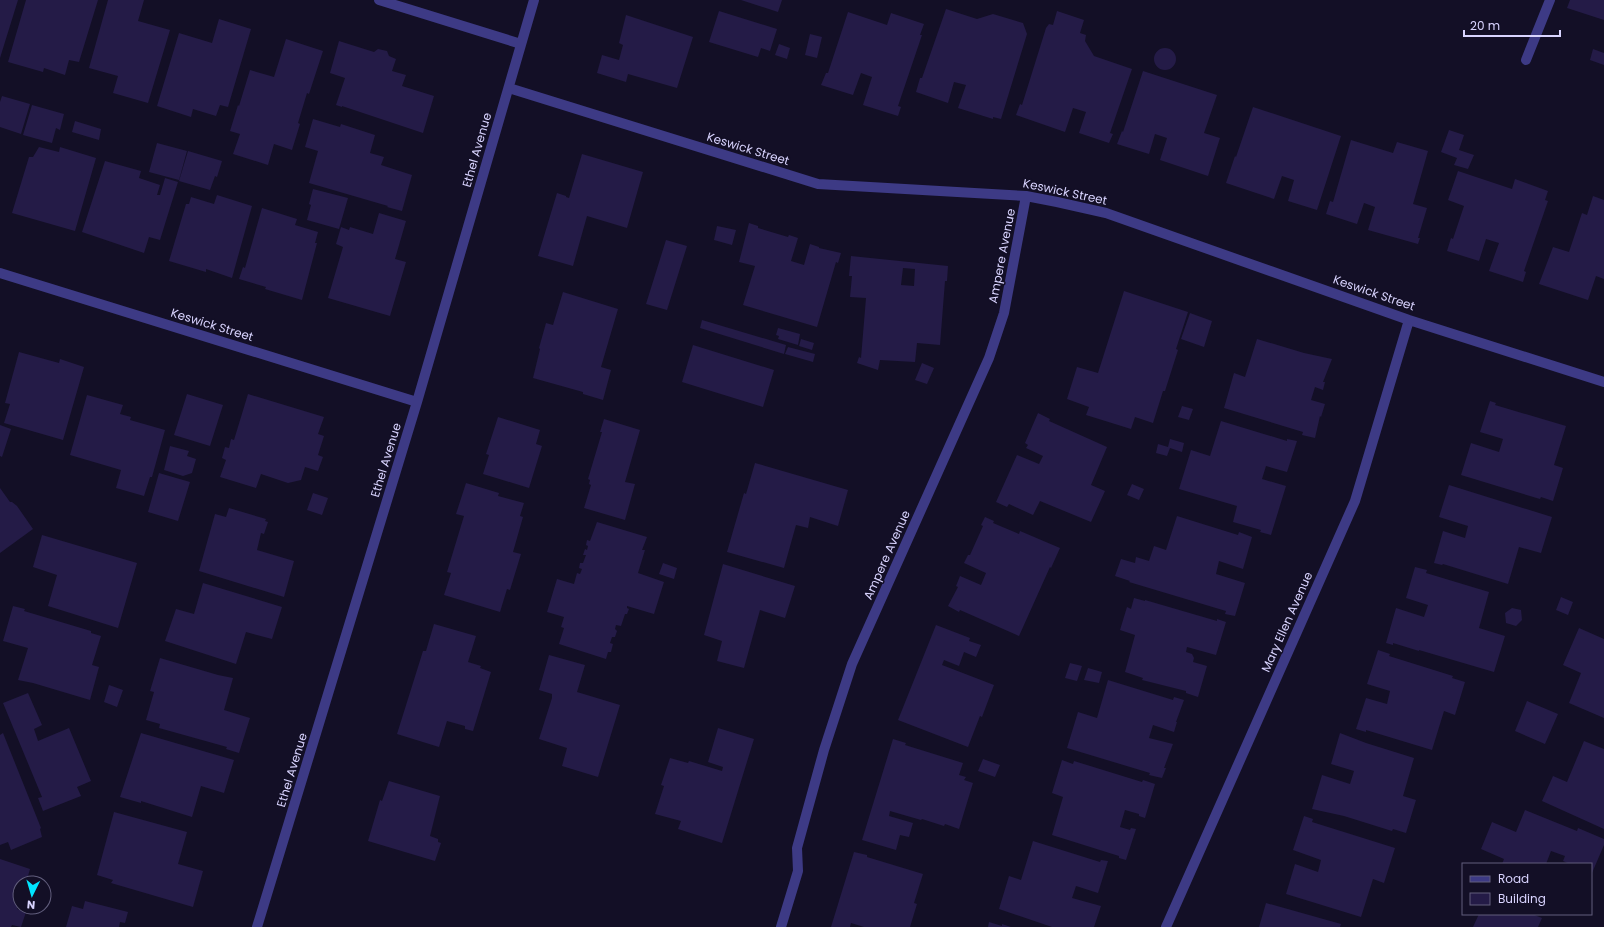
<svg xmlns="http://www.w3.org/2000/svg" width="1604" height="927" viewBox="0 0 1604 927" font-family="Poppins,sans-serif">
	<rect width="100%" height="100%" fill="#130f26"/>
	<path fill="#241b47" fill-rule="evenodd" d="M 0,0 L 18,0 L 0,58 Z
		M 26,0 L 98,0 L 79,62 L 69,60 L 65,75 L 44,68 L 43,72 L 8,62 Z
		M 108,0 L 144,0 L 138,21 L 170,30 L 148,103 L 113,93 L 118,76 L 89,68 Z
		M 741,0 L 782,0 L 778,12 Z
		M 1570,0 L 1604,0 L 1604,20 L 1567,8 Z
		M 946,9 L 977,19 L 993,14 L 1023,23 L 1027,34 L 1001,119 L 993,117 L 993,119 L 958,108 L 966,85 L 954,82 L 948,103 L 916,92 L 920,78 L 922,78 Z
		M 719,11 L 777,29 L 770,51 L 761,48 L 758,57 L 709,42 Z
		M 1057,11 L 1084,20 L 1080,33 L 1086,35 L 1085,41 L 1094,56 L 1132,69 L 1110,133 L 1113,134 L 1109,143 L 1079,133 L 1086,112 L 1073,108 L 1065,132 L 1016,115 L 1020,104 L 1022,105 L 1046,28 L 1049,24 L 1053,25 Z
		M 848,12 L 887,25 L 891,13 L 924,24 L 920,35 L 922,35 L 898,106 L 901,107 L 898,116 L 863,105 L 872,77 L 861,73 L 853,95 L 821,85 L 826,73 L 828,73 Z
		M 626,15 L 693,37 L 677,88 L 628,74 L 626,82 L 597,73 L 602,55 L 619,60 L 623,45 L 619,43 Z
		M 219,19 L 251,29 L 228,107 L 220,105 L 216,116 L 193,109 L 191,117 L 157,106 L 179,33 L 212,43 Z
		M 810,34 L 822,37 L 817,58 L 805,55 Z
		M 286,39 L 323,51 L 309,94 L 307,93 L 298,123 L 300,124 L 292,150 L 274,144 L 268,165 L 233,154 L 240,134 L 230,131 L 238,105 L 239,106 L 250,70 L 274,77 Z
		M 339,41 L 374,52 L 378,49 L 387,51 L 389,56 L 396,59 L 392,71 L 406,75 L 402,86 L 434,96 L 423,133 L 342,106 L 342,107 L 336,105 L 345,78 L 330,73 Z
		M 779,44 L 790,48 L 787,59 L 775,55 Z
		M1154 59a11 11 0 1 1 22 0a11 11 0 1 1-22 0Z
		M 1593,49 L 1604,53 L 1604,65 L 1590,60 Z
		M 1143,71 L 1217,95 L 1204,133 L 1220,138 L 1208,176 L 1160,160 L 1167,138 L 1155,134 L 1149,154 L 1117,144 L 1122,131 L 1123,132 Z
		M 2,96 L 30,104 L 21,134 L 0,127 L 0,102 Z
		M 32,105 L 64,114 L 60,130 L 56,128 L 52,143 L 23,135 Z
		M 1253,107 L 1341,136 L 1317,210 L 1288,201 L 1294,180 L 1282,176 L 1274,199 L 1226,183 L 1235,156 L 1236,157 Z
		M 313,119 L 340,127 L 341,124 L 375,135 L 370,153 L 384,157 L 381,165 L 412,175 L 402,211 L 387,207 L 388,206 L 309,183 L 318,151 L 305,147 Z
		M 75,121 L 101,129 L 99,140 L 72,132 Z
		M 1449,130 L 1464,135 L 1459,150 L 1474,155 L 1468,169 L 1454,165 L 1457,158 L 1441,152 Z
		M 1351,140 L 1393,153 L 1397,142 L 1428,151 L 1413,204 L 1427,208 L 1418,238 L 1420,238 L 1418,244 L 1368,230 L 1375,207 L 1364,203 L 1357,224 L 1326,214 L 1330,201 L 1333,202 Z
		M 157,143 L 187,151 L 179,180 L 149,172 Z
		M 39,147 L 59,152 L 60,147 L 96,158 L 75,231 L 12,213 L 29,157 L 33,157 Z
		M 188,151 L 222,161 L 217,177 L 215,176 L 210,190 L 179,181 Z
		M 582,154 L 643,172 L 627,228 L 587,216 L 573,266 L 538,256 L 557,193 L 566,196 L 566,197 L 569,198 Z
		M 105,161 L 141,171 L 139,178 L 160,185 L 157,195 L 160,195 L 165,178 L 178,182 L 160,240 L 149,237 L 144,253 L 82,232 Z
		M 1458,171 L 1512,189 L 1515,179 L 1548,191 L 1545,200 L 1548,201 L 1524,271 L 1526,272 L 1523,282 L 1489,271 L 1499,243 L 1486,239 L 1479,261 L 1447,251 L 1451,238 L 1453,239 L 1464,206 L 1448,200 Z
		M 313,189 L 348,198 L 339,229 L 307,220 L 311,205 L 309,204 Z
		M 217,195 L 252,206 L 232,278 L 206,269 L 206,272 L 169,261 L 186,204 L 189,204 L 191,197 L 214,204 Z
		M 1593,196 L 1604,200 L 1604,279 L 1596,276 L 1588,300 L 1539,284 L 1553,247 L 1569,252 L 1582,213 L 1587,215 Z
		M 262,208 L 297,219 L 295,225 L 318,232 L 315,243 L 317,243 L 302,300 L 265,289 L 266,287 L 239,279 L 243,267 L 245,268 Z
		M 379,213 L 406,221 L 395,259 L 406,262 L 390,316 L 328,298 L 343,247 L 336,244 L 341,227 L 349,230 L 350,227 L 373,234 Z
		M 749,223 L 758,226 L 758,228 L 788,237 L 789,235 L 798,238 L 791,261 L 804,265 L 810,244 L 819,247 L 819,248 L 841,253 L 838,263 L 836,262 L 817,327 L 743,305 L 755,266 L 739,262 Z
		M 717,226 L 736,230 L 732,245 L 714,240 Z
		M 666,240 L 687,246 L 667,310 L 646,304 Z
		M 851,256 L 948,266 L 947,281 L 945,281 L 940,345 L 917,343 L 915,362 L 880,360 L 878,370 L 857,363 L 859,357 L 861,358 L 866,298 L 850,297 L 852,276 L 849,276 ZM 903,268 L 915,269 L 914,286 L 901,285 Z
		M 1124,291 L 1188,312 L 1176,349 L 1178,350 L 1165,391 L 1163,391 L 1153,423 L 1135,417 L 1131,429 L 1086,415 L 1089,407 L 1067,399 L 1077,367 L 1098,373 Z
		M 563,292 L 618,309 L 601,367 L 611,370 L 603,400 L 583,394 L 583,392 L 533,378 L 540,349 L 539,348 L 546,323 L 553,325 Z
		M 1190,313 L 1212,321 L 1204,347 L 1181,339 Z
		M 702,320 L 786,345 L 784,354 L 700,328 Z
		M 778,328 L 800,334 L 798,345 L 778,339 L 779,336 L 776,335 Z
		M 801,339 L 814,343 L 812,350 L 799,346 Z
		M 1257,339 L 1304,353 L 1332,359 L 1323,382 L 1325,382 L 1323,390 L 1315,387 L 1311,400 L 1325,404 L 1321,417 L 1320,416 L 1315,438 L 1302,435 L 1303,432 L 1224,408 L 1234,373 L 1245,377 Z
		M 693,345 L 774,370 L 763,407 L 682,382 Z
		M 788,347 L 815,354 L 813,362 L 785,354 Z
		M 19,352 L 59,363 L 60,359 L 84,367 L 63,440 L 4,423 L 10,404 L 5,403 Z
		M 922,363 L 934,368 L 927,384 L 915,380 Z
		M 187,394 L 223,405 L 210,446 L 174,435 Z
		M 248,394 L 324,417 L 318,434 L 324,436 L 318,455 L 323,457 L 318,471 L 305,467 L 301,480 L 288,483 L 261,474 L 256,488 L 220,477 L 226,460 L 222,458 L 225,447 L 229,448 L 231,439 L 234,440 Z
		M 87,395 L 123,405 L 120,414 L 131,417 L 130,420 L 165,430 L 152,477 L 150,477 L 144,496 L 116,488 L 121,470 L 70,455 Z
		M 1490,401 L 1496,403 L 1495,405 L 1566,426 L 1554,465 L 1563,468 L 1553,501 L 1541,497 L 1540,499 L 1461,475 L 1471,443 L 1499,452 L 1503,439 L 1480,432 Z
		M 1182,406 L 1193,409 L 1189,420 L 1178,417 Z
		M 1038,413 L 1050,419 L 1049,421 L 1107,447 L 1091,485 L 1105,491 L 1091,522 L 1040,501 L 1033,515 L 1009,504 L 1007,507 L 996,502 L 1017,455 L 1039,464 L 1043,456 L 1026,448 L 1028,445 L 1025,443 Z
		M 498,417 L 540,430 L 536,444 L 542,446 L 529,488 L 483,474 L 489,455 L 486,454 Z
		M 604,419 L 640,430 L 625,482 L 635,484 L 625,520 L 584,508 L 591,485 L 589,484 L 590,480 L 588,479 L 602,432 L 600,432 Z
		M 1221,421 L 1287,441 L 1287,439 L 1297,441 L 1287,472 L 1266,466 L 1262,479 L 1286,486 L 1271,535 L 1260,532 L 1261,530 L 1233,522 L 1237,506 L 1179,489 L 1191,450 L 1210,456 Z
		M 0,425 L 11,429 L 2,457 L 0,456 Z
		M 1170,439 L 1184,443 L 1182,452 L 1170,448 L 1167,456 L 1156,453 L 1158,444 L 1168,447 Z
		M 170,446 L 189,451 L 187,456 L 196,459 L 192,473 L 183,476 L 164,470 Z
		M 755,463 L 848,490 L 838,526 L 810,517 L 808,528 L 796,525 L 784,568 L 727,552 L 744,493 L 746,494 Z
		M 159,473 L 190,482 L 178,521 L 148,512 Z
		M 466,483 L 499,493 L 498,496 L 524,503 L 520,516 L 523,517 L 513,552 L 521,554 L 510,590 L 507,589 L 500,612 L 444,595 L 451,573 L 447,572 L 464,516 L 456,514 Z
		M 1132,484 L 1144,489 L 1139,500 L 1127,495 Z
		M 1449,485 L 1552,517 L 1541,553 L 1519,547 L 1508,584 L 1443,564 L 1442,565 L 1434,563 L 1443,531 L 1465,538 L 1468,526 L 1439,517 Z
		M 0,488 L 10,502 L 12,502 L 17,506 L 33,529 L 0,553 Z
		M 313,493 L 328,498 L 322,515 L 307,510 Z
		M 229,508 L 266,519 L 265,521 L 268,522 L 264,534 L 261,533 L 257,550 L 294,561 L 284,597 L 199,571 L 215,514 L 226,517 Z
		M 1177,516 L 1238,535 L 1239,532 L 1252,537 L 1243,569 L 1219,561 L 1216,574 L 1245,583 L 1235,616 L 1225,614 L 1226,611 L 1129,582 L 1130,581 L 1115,576 L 1121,559 L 1135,563 L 1136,557 L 1149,561 L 1154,546 L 1166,550 Z
		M 985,517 L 994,521 L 993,523 L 1019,534 L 1020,531 L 1060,548 L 1051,568 L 1050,567 L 1019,636 L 960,610 L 959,612 L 948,606 L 958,587 L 956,586 L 960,576 L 981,585 L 986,573 L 964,563 L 968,555 L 970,555 L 983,526 L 981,525 Z
		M 597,522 L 647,537 L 642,550 L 645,550 L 638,573 L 664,582 L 654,614 L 627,606 L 627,608 L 629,609 L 627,614 L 625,614 L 621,626 L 616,625 L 615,629 L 617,631 L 615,637 L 612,637 L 610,643 L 613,644 L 611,652 L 608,652 L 606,659 L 559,644 L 564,628 L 561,627 L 564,617 L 547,612 L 557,579 L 574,584 L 577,573 L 580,574 L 582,569 L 579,568 L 580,563 L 583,563 L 586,555 L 583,555 L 585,549 L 587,550 L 588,546 L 586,545 L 587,540 L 590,541 Z
		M 42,535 L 137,563 L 118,628 L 48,606 L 57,575 L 33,567 Z
		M 663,563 L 677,568 L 674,579 L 659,574 Z
		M 723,564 L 795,586 L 785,618 L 760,610 L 744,668 L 717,661 L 722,641 L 704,635 Z
		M 1415,567 L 1427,570 L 1426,573 L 1489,592 L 1479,628 L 1505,636 L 1494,672 L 1419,650 L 1419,651 L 1393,643 L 1393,645 L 1386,643 L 1396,608 L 1424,617 L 1428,605 L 1406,598 Z
		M 203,583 L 282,607 L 272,639 L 246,632 L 236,664 L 165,641 L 176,609 L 194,614 Z
		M 1561,597 L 1573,602 L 1568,615 L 1556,610 Z
		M 1134,598 L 1145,601 L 1145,600 L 1217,621 L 1217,619 L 1226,622 L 1216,655 L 1187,647 L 1186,652 L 1192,654 L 1194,658 L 1193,662 L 1207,666 L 1198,697 L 1186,693 L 1186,691 L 1142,680 L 1143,678 L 1125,672 L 1135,635 L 1120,630 L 1127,607 L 1131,609 Z
		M 13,606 L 25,609 L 24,611 L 91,631 L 91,633 L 101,636 L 92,665 L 99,667 L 90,700 L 33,683 L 18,680 L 28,648 L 3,641 Z
		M 1512,608 L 1521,610 L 1522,620 L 1516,626 L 1506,623 L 1505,613 Z
		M 434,624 L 476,636 L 468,662 L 481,666 L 480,668 L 491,672 L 473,731 L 465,729 L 465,726 L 447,721 L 439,747 L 397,734 L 423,651 L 426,651 Z
		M 936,625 L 970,638 L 969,641 L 981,645 L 976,657 L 964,652 L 959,666 L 944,660 L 942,665 L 994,685 L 982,717 L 980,716 L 968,747 L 898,720 Z
		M 1579,628 L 1604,639 L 1604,718 L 1569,703 L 1581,673 L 1563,665 Z
		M 1378,650 L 1390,654 L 1389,656 L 1453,676 L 1452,678 L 1465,682 L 1455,715 L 1444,711 L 1432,750 L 1366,730 L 1366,732 L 1356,729 L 1366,698 L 1387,704 L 1390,691 L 1367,684 Z
		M 549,655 L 585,665 L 577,692 L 620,705 L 598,777 L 562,766 L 567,748 L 539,739 L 552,698 L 552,694 L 539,690 Z
		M 160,658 L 218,675 L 233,678 L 224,710 L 250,718 L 239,753 L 226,749 L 227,747 L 159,728 L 160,724 L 146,720 L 154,692 L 150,691 Z
		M 1070,663 L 1082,666 L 1077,681 L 1065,678 Z
		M 1088,668 L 1102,672 L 1099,683 L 1084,680 Z
		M 1108,680 L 1173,700 L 1174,697 L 1184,700 L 1176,722 L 1177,722 L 1174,732 L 1153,725 L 1149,738 L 1173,744 L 1164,768 L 1166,768 L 1162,778 L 1149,775 L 1150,773 L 1067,748 L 1078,712 L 1097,718 Z
		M 109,685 L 123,690 L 117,707 L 104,702 Z
		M 28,693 L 42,725 L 34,729 L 38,741 L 69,728 L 91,781 L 77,787 L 81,796 L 43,811 L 38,798 L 42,797 L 3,703 Z
		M 1527,701 L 1558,714 L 1545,744 L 1515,731 Z
		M 718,728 L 754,739 L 722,843 L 678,829 L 681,821 L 655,814 L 664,786 L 661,785 L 670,758 L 688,763 L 689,761 L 722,771 L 723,767 L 708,762 Z
		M 3,733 L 41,828 L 40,829 L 42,837 L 11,850 L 8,842 L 0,845 L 0,735 Z
		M 141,733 L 234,760 L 224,793 L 201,786 L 192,817 L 141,801 L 141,803 L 120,797 Z
		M 1340,733 L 1366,743 L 1414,758 L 1403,796 L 1416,800 L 1406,833 L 1393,829 L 1392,831 L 1344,816 L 1312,809 L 1322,775 L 1350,784 L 1354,771 L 1331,764 Z
		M 893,739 L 906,743 L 905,745 L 963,763 L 959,775 L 966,777 L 964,780 L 973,783 L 959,829 L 945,824 L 944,826 L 922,819 L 921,820 L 890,811 L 889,816 L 913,823 L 909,837 L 900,835 L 896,850 L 862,840 Z
		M 1584,741 L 1604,749 L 1604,829 L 1542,801 L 1553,776 L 1567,782 Z
		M 983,759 L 1000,765 L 995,777 L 978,771 Z
		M 1062,760 L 1073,764 L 1074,761 L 1142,782 L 1143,780 L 1155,784 L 1145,818 L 1139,816 L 1139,814 L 1125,810 L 1120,827 L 1130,830 L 1131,828 L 1136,829 L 1126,860 L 1119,858 L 1119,856 L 1052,835 L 1063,797 L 1052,793 Z
		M 389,781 L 440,796 L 430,836 L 438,839 L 438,842 L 441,843 L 435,861 L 368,841 L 380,800 L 382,801 Z
		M 1525,810 L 1577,831 L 1578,828 L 1604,839 L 1604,845 L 1592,873 L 1591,872 L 1591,864 L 1570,864 L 1563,861 L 1565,856 L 1551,851 L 1546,864 L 1502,864 L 1504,859 L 1481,849 L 1492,822 L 1516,832 Z
		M 114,812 L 187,832 L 178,864 L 203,871 L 193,907 L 111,883 L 113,880 L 97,875 Z
		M 1304,816 L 1313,819 L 1312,822 L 1395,848 L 1384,883 L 1373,879 L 1361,917 L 1286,894 L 1295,864 L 1318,872 L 1321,860 L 1293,850 Z
		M 1033,841 L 1100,862 L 1101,860 L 1108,861 L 1098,893 L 1076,886 L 1072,898 L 1101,906 L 1094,927 L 1052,927 L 999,909 L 1009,876 L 1021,880 Z
		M 854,852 L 867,855 L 867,857 L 923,874 L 914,903 L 917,904 L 910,927 L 864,927 L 851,923 L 850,927 L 831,927 Z
		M 0,859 L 30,869 L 26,883 L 20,883 L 20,901 L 17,909 L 26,912 L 21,927 L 12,925 L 11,927 L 0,927 Z
		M 85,901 L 128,912 L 125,923 L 120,922 L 119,927 L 66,927 L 72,906 L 83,909 Z
		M 1266,903 L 1341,924 L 1340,927 L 1259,927 Z
		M 1479,914 L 1532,914 L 1542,918 L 1538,927 L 1473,927 Z
		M 989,922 L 1002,926 L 1002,924 L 1011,927 L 988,927 Z"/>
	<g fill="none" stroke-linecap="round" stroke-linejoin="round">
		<path stroke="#3d3a85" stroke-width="10" d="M 1526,60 L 1550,0"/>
		<path stroke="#3d3a85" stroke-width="10" d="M 379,0 L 521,44
			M 509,88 L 818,184 L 1026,196 L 1057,202 L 1106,213 L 1409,320 L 1604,382
			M 0,273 L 417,402
			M 257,927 L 417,402 L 534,0
			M 781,927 L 798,871 L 797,848 L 824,750 L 852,664 L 989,358 L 1004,313 L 1026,196
			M 1166,927 L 1355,501 L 1409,320"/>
	</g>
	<g text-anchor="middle" stroke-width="3" stroke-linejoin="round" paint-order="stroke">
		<g font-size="12" fill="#d9d4ff" stroke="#130f26">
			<text transform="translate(748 149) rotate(17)" y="4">Keswick Street</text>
			<text transform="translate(477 150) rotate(-74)" y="4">Ethel Avenue</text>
			<text transform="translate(1065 192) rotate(12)" y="4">Keswick Street</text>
			<text transform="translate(1002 256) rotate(-79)" y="4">Ampere Avenue</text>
			<text transform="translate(1374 293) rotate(19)" y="4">Keswick Street</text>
			<text transform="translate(212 325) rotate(17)" y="4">Keswick Street</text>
			<text transform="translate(386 460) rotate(-73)" y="4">Ethel Avenue</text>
			<text transform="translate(887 555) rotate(-66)" y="4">Ampere Avenue</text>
			<text transform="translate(1287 622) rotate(-66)" y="4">Mary Ellen Avenue</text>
			<text transform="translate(292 770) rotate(-73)" y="4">Ethel Avenue</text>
		</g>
	</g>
	<rect x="1462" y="863" width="130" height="52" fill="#130f26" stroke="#625e7d"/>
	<rect x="1470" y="876" width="20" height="6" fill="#3d3a85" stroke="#625e7d"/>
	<text x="1498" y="883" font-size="12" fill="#d9d4ff">Road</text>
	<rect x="1470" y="893" width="20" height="12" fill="#241b47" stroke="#625e7d"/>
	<text x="1498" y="903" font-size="12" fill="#d9d4ff">Building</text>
	<g transform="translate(32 895) rotate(185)"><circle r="19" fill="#130f26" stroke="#625e7d"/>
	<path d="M0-3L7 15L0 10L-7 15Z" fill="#00e5ff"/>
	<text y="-6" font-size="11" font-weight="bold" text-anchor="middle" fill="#d9d4ff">N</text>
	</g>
	<path d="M1464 30v6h96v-6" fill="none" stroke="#d9d4ff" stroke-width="2"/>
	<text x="1470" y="30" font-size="12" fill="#d9d4ff" stroke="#130f26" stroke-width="3" paint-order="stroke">20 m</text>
</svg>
